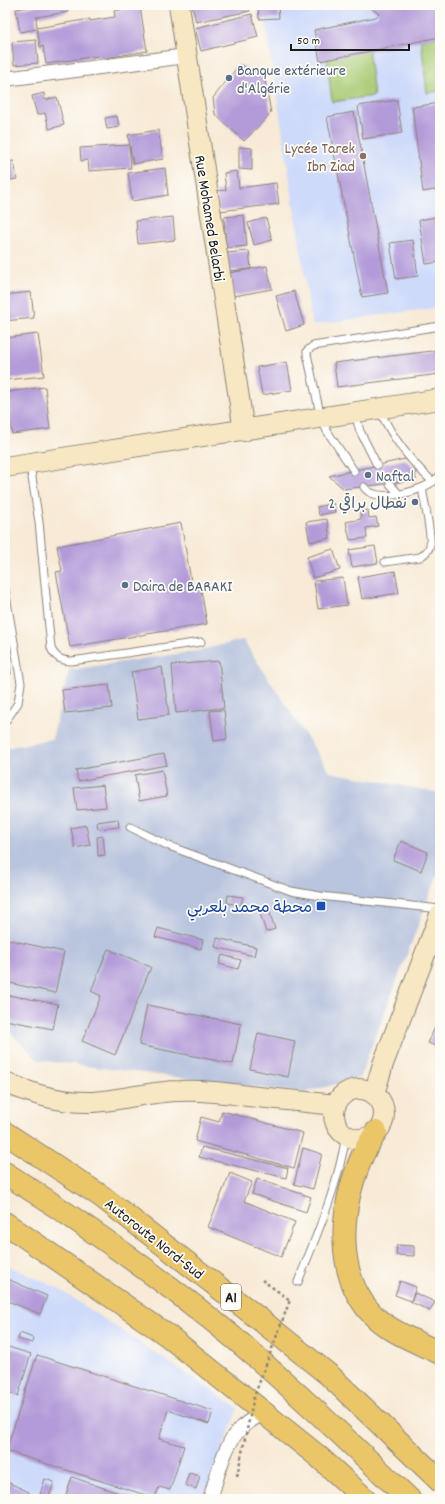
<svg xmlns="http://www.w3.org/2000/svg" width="445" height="1504" viewBox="0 0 445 1504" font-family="Dekko,'Playpen Sans Arabic',sans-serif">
	<rect width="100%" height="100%" fill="#fdfcf7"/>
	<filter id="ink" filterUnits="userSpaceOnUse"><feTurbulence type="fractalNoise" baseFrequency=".025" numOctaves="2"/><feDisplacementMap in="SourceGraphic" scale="8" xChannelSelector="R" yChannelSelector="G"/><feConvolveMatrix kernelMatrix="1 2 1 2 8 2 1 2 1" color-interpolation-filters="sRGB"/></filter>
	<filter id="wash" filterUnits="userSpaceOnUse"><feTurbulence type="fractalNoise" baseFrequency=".012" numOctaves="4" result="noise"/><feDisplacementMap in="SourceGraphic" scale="16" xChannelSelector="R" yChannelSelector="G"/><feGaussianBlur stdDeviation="0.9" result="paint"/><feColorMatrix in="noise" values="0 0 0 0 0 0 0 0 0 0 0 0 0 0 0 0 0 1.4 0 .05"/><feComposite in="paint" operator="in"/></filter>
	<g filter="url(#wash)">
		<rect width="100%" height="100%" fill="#f8ead6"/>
		<path fill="#cedafa" d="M 263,5 L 440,5 L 440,307 L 312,325 Z
			M 5,1264 L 59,1289 L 238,1408 L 204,1499 L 5,1499 Z"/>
		<path fill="#b9c4de" d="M 243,640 L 330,772 L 440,793 L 440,868 L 360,1077 L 304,1093 L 38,1060 L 5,1027 L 5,748 L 52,739 L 69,670 L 196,651 Z"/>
		<path fill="#a8ca73" stroke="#627348" d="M 366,30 L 374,96 L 332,102 L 324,33 Z
			M 440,37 L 440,91 L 427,93 L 421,40 Z"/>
		<g id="blocks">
			<path fill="#b39bd9" d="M 43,5 L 67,5 L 68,12 L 36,17 L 37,28 L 90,19 L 90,21 L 115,17 L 114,11 L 140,6 L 147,51 L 99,59 L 98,56 L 46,64 L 43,46 L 40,47 L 37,29 L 20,32 L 16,9 Z
				M 192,5 L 249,5 L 250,11 L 196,22 Z
				M 258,5 L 278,5 L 279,18 L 259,19 Z
				M 374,5 L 440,5 L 440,37 L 320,61 L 314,30 L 376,17 L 379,14 L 371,8 Z
				M 252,14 L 258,37 L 201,51 L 195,28 Z
				M 36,40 L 38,63 L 14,65 L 12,42 Z
				M 239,65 L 264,75 L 271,113 L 244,141 L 215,114 L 213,98 Z
				M 44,93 L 45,100 L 57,97 L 64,125 L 49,129 L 45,113 L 37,115 L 32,96 Z
				M 397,100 L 402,133 L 363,139 L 358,106 Z
				M 440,103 L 440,189 L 423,192 L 412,107 Z
				M 354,112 L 388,293 L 362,297 L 327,117 Z
				M 117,116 L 119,127 L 107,129 L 105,118 Z
				M 158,130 L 163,159 L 133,164 L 128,135 Z
				M 129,145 L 131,168 L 89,171 L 88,160 L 81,161 L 80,148 Z
				M 239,147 L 252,148 L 252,170 L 239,169 Z
				M 14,161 L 17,179 L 5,181 L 5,162 Z
				M 165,168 L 168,195 L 132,201 L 128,173 Z
				M 237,171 L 239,188 L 276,183 L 279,204 L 219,211 L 216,191 L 226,190 L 224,173 Z
				M 244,215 L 247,246 L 226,248 L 224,217 Z
				M 173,217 L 175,240 L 138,244 L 136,221 Z
				M 436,217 L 440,246 L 440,262 L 426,264 L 419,220 Z
				M 266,218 L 272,240 L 254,245 L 248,223 Z
				M 413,240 L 418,276 L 396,279 L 390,243 Z
				M 249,251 L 251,269 L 229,271 L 227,253 Z
				M 267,266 L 272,289 L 234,296 L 229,273 Z
				M 294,291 L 304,325 L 286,331 L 276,296 Z
				M 31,292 L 34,318 L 5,321 L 5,295 Z
				M 38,334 L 44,376 L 6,380 L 5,338 Z
				M 440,350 L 440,374 L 337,387 L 334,363 Z
				M 287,362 L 292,390 L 262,395 L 257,367 Z
				M 45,387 L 50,429 L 12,434 L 7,392 Z
				M 405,459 L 415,469 L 416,480 L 344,489 L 329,476 Z
				M 333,503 L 335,512 L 319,515 L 317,507 Z
				M 368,510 L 369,518 L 376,517 L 378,526 L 366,528 L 367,538 L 350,540 L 346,522 L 361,519 L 360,512 Z
				M 327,519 L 330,538 L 310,542 L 306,522 Z
				M 181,523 L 192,586 L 200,584 L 207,624 L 70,647 L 56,572 L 62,571 L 57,546 Z
				M 375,546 L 378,563 L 352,567 L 349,550 Z
				M 333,549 L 340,570 L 313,578 L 307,557 Z
				M 395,571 L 399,593 L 362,599 L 358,577 Z
				M 343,578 L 347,605 L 318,609 L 314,581 Z
				M 5,647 L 11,674 L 5,675 Z
				M 219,661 L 224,708 L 176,713 L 172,665 Z
				M 162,667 L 169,715 L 138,719 L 131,672 Z
				M 109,685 L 112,708 L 65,713 L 62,690 Z
				M 224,710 L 227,739 L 214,741 L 210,711 Z
				M 164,754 L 167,765 L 78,781 L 76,770 Z
				M 162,770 L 167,796 L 139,801 L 135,775 Z
				M 103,785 L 106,807 L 77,810 L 74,788 Z
				M 118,819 L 119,827 L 98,829 L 97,822 Z
				M 86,825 L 90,845 L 75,848 L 71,828 Z
				M 103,836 L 105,855 L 98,856 L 97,837 Z
				M 401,841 L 428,852 L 421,871 L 393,860 Z
				M 228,895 L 243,897 L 241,905 L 227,903 Z
				M 269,910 L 275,929 L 266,932 L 260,913 Z
				M 158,928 L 203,940 L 201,949 L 155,937 Z
				M 217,938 L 256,947 L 254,956 L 215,947 Z
				M 5,939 L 64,952 L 55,993 L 5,982 Z
				M 108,949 L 151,967 L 115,1055 L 82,1041 L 101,996 L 91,991 Z
				M 222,955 L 241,960 L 238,969 L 219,964 Z
				M 8,995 L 58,1004 L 53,1029 L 5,1020 Z
				M 147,1005 L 241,1024 L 233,1064 L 139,1045 Z
				M 440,1016 L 440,1048 L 428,1043 Z
				M 258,1033 L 295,1041 L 288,1077 L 250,1069 Z
				M 222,1111 L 303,1133 L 294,1168 L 195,1141 L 201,1117 L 219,1122 Z
				M 202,1147 L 288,1168 L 286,1178 L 199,1157 Z
				M 303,1148 L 322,1154 L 313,1189 L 294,1184 Z
				M 230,1173 L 252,1182 L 244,1201 L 295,1222 L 281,1257 L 208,1227 Z
				M 257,1179 L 311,1197 L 306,1212 L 252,1194 Z
				M 397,1245 L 414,1246 L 414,1256 L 396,1255 Z
				M 5,1278 L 47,1296 L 40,1314 L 5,1300 Z
				M 400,1281 L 416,1287 L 411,1301 L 395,1295 Z
				M 415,1293 L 435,1302 L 430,1311 L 411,1302 Z
				M 20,1333 L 33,1338 L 32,1343 L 18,1339 Z
				M 5,1346 L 31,1354 L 18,1396 L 5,1391 Z
				M 37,1355 L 213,1411 L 209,1424 L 168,1410 L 159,1439 L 184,1446 L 170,1490 L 159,1487 L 155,1498 L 6,1451 Z
				M 189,1473 L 200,1476 L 196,1489 L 185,1485 Z
				M 72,1477 L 136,1499 L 78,1499 L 66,1495 Z
				M 45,1479 L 54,1482 L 49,1497 L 40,1494 Z
				M 5,1481 L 29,1492 L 26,1499 L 5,1499 Z"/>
		</g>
	</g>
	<g filter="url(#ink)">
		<use href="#blocks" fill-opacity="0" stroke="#8a8379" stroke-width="1"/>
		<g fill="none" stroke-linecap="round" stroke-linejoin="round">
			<defs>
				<path id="lane" d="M 380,411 C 393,439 410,461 433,482
					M 355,414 L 360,431 L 377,465
					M 30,465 L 39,522 L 51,648 C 55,658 62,661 72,661 L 201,642
					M 354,471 L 327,431 L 321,418 L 307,354 L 307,351 L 313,346 L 440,326
					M 390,484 L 399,494
					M 364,487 C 374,502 407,494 421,488 C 428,486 434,481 440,476
					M 385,562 L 420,557 C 425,554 429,551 430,545 C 432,536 424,500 422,488
					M 5,590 L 21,683 L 18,703 L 5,722
					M 130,827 L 169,846 L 291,891 L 320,896 L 440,909
					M 298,1282 C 317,1234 338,1187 346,1135"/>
				<path id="street" d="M 5,79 L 186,56
					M 210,1499 C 217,1478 223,1448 238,1431 C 245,1423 254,1418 263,1413"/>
				<path id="secondary" d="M 179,5 L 244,431
					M 5,467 L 440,399
					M 5,1082 C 33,1095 62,1103 93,1102 C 123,1100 151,1091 181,1091 C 203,1090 226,1093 248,1096 C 277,1099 307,1102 336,1105
					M334 1114a25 25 0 1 1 50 0a25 25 0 1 1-50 0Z
					M 374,1094 L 383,1064 L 440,915"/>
				<path id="highway" d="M 376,1132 C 371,1141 365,1149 361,1159 C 340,1209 333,1277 376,1318 C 391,1332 421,1344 440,1353
					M 5,1133 L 101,1196 L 258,1318 L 329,1375 L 440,1481
					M 5,1173 C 86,1225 166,1281 240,1343 C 298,1393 354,1446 409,1499
					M 5,1223 L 167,1335 L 319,1457 L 365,1499"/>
			</defs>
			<use href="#lane" stroke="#8a8379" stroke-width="9"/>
			<use href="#street" stroke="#8a8379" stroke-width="16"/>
			<use href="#secondary" stroke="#8a8379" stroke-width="22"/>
			<use href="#highway" stroke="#8a8379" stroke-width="24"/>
			<path stroke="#8a8379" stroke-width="2.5" stroke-dasharray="3 3" stroke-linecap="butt" d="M 262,1280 L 290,1300"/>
			<use href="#lane" stroke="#fff" stroke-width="7"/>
			<use href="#street" stroke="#fff" stroke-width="14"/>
			<use href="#secondary" stroke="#f7e8c3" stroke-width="20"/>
			<use href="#highway" stroke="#ebc669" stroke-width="22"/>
			<path stroke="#8a8379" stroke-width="2.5" stroke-dasharray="3 3" stroke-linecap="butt" d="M 237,1476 L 254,1397 L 290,1300"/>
		</g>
	</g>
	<g fill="#5c6f8a" stroke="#fdfcf7" stroke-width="1.5">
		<circle cx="229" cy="78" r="4"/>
		<circle cx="368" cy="475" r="4"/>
		<circle cx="415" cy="502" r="4"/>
		<circle cx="125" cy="585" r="4"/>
	</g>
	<circle fill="#8d6e63" stroke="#fdfcf7" stroke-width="1.5" cx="363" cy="156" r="4"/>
	<rect fill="#1a4fb4" stroke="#fdfcf7" stroke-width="1.5" x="316" y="901" width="10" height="10" rx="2"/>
	<g text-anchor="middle" stroke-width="3.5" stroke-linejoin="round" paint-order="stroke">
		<rect fill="#fdfcf7" stroke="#605f5e" stroke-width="1" x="221" y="1284" width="20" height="26" rx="3"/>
		<g font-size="15" font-weight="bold" fill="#1c1c1c">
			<text x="231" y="1302">A1</text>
		</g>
		<g font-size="16" fill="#4e5e75" stroke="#fdfcf7" text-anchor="start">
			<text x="237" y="75">Banque extérieure<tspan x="237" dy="18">d'Algérie</tspan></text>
			<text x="376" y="481">Naftal</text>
			<text x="407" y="508" text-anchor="end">نفطال براقي 2</text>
			<text x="133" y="591">Daira de BARAKI</text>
		</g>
		<g font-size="16" fill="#785e54" stroke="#fdfcf7" text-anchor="end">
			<text x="355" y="153">Lycée Tarek<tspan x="355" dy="18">Ibn Ziad</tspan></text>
		</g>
		<g font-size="16" fill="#1c1c1c" stroke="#fdfcf7">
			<text transform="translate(211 218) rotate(81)" y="6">Rue Mohamed Belarbi</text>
			<text transform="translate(155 1238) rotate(38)" y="6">Autoroute Nord-Sud</text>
		</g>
		<g font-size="16" fill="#164399" stroke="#fdfcf7" text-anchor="end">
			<text x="312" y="912">محطة محمد بلعربي</text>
		</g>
	</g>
	<rect width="445" height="1504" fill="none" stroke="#fdfcf7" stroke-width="20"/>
	<path d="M291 44v6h118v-6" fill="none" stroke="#1c1c1c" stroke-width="2"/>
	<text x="297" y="44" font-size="12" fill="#1c1c1c" stroke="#fdfcf7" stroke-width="3" paint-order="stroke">50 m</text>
</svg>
